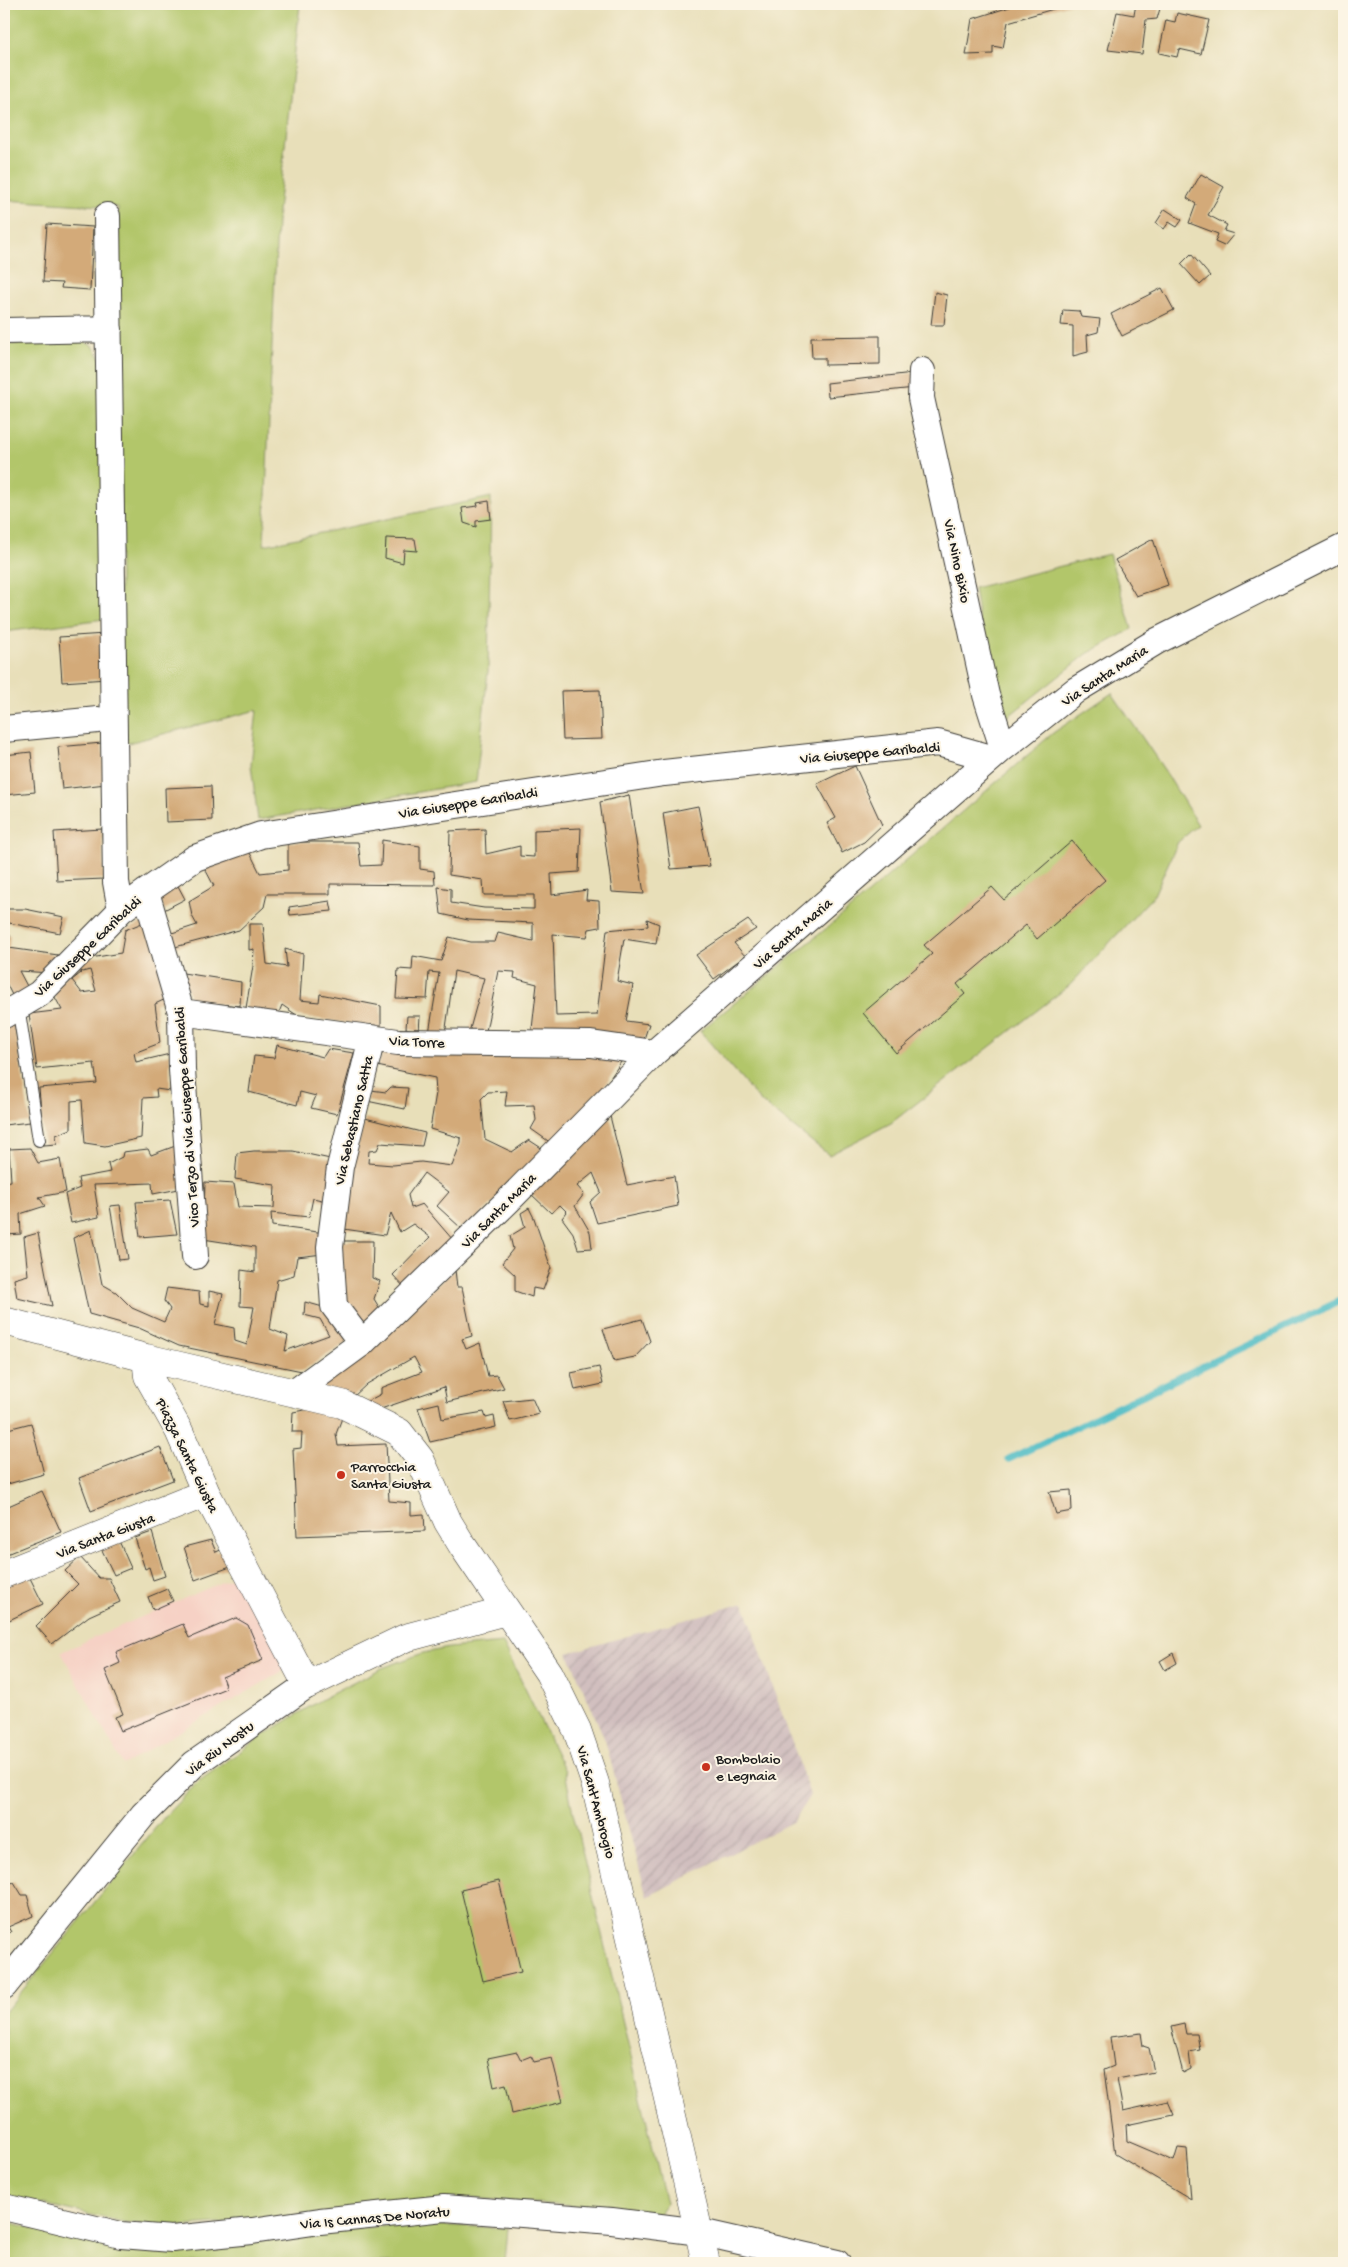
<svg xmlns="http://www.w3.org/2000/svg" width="1348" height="2267" viewBox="0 0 1348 2267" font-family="'Gochi Hand',sans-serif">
	<defs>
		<pattern id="industrial-furrows" width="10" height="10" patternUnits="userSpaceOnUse" patternTransform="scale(1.25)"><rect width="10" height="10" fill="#d1bfbf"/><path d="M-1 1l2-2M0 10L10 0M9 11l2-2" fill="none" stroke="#b3a4a4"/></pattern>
	</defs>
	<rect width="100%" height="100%" fill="#fcf5e5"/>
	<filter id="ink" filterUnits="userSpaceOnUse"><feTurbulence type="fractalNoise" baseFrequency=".02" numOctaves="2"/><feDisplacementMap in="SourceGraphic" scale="10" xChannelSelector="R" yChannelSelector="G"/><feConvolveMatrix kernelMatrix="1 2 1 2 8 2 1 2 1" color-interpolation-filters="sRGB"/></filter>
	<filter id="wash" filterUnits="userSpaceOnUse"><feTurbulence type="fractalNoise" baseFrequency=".0096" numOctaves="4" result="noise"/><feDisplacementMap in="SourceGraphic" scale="20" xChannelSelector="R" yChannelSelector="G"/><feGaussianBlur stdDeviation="1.12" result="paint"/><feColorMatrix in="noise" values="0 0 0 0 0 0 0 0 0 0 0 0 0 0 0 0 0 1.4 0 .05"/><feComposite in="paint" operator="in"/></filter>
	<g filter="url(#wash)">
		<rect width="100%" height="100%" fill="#e8dfb9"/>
		<path fill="#f6d1c5" d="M 238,1575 L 288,1668 L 123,1765 L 61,1652 Z"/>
		<path fill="url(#industrial-furrows)" d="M 744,1603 L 810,1795 L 794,1821 L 647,1897 L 605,1740 L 568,1653 Z"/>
		<path fill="#b2c66b" stroke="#677144" d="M 4,4 L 300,4 L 277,221 L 264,545 L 491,497 L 488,671 L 476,782 L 258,820 L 251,765 L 257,710 L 124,744 L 120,616 L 118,207 L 4,200 Z
			M 79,339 L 93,346 L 102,360 L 104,619 L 4,632 L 4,345 Z
			M 1109,554 L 1132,629 L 1087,654 L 1005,719 L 991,700 L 974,588 Z
			M 1112,693 L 1165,771 L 1198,825 L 1178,842 L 1154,895 L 1070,985 L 891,1123 L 829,1155 L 760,1101 L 700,1031 L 844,914 L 1053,733 Z
			M 503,1643 L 565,1771 L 573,1813 L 666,2203 L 659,2213 L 472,2198 L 218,2224 L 168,2227 L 122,2222 L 4,2195 L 4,2013 L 166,1815 L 199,1781 L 262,1736 L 322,1699 L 382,1668 L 423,1653 L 449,1648 Z
			M 4,2221 L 77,2239 L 164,2253 L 196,2251 L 319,2232 L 408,2224 L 508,2228 L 505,2263 L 4,2263 Z"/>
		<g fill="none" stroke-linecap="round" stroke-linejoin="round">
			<path stroke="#4dbcc5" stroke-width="7" d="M 1009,1459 L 1344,1299"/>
		</g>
		<g id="blocks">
			<path fill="#d3aa79" d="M 1019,4 L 1071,4 L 1008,22 L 1003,48 L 993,46 L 993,54 L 966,55 L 972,19 Z
				M 1136,4 L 1161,5 L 1157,19 L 1146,20 L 1142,54 L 1108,50 L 1117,12 L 1134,15 Z
				M 1177,13 L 1209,20 L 1201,54 L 1179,49 L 1177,57 L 1159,53 L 1166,20 L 1175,22 Z
				M 1201,174 L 1224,187 L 1208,215 L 1227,225 L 1224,231 L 1234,234 L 1224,246 L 1215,242 L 1218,234 L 1189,223 L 1196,204 L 1187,198 Z
				M 1165,209 L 1182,220 L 1177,227 L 1169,222 L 1164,229 L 1156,223 Z
				M 47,224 L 93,227 L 90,290 L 61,288 L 62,283 L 43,282 Z
				M 1191,254 L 1210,276 L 1200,285 L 1181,264 Z
				M 1162,288 L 1174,310 L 1122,336 L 1111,314 Z
				M 935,292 L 947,295 L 944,325 L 931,325 Z
				M 1063,310 L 1079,311 L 1081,317 L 1100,319 L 1098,332 L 1087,335 L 1088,352 L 1073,356 L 1073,326 L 1061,325 Z
				M 880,336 L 880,364 L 825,365 L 825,358 L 812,358 L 811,337 Z
				M 913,373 L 915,388 L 828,397 L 827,383 Z
				M 489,501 L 491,519 L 476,521 L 476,527 L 464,523 L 462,508 L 478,506 L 477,503 Z
				M 386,538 L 415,539 L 417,551 L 404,550 L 403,563 L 385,558 Z
				M 1153,539 L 1168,585 L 1136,596 L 1115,560 Z
				M 105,634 L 107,679 L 62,682 L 59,637 Z
				M 600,690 L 602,739 L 563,740 L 561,691 Z
				M 102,743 L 106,784 L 62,789 L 58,747 Z
				M 31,752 L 35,792 L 4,795 L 4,755 Z
				M 855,766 L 882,825 L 864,842 L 842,853 L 827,823 L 836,818 L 817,784 Z
				M 211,786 L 212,820 L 166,822 L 165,788 Z
				M 629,795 L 644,894 L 612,892 L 600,802 Z
				M 698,806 L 710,866 L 671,869 L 663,813 Z
				M 581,828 L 579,872 L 551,874 L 552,895 L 587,890 L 586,900 L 599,901 L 600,927 L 589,929 L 587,937 L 553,934 L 556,1016 L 597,1015 L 607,930 L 648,926 L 647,919 L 659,924 L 656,944 L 624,939 L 617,981 L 633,985 L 626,1021 L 649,1024 L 642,1045 L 531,1038 L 537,984 L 514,978 L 515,972 L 498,971 L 485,1036 L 468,1036 L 484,978 L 454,971 L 445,1035 L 429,1033 L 439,973 L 429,972 L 427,999 L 396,998 L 398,969 L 412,970 L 413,956 L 441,961 L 449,937 L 471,942 L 495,942 L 498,933 L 533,941 L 533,923 L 468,920 L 441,914 L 438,887 L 451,889 L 451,903 L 484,908 L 534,909 L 534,895 L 484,895 L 483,880 L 449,875 L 450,831 L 485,829 L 486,854 L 520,846 L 520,856 L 534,857 L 534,830 Z
				M 102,829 L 104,879 L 57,881 L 54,832 Z
				M 382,840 L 420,846 L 420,869 L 434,871 L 435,885 L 330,884 L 330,894 L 267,894 L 264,907 L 239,930 L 175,947 L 172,933 L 197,925 L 192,916 L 189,901 L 214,886 L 204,867 L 247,847 L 260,873 L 288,870 L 288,842 L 358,842 L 361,866 L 381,865 Z
				M 1072,841 L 1105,880 L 1037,939 L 1026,925 L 957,984 L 965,994 L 896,1053 L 863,1013 L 932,954 L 924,945 L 992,887 L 1004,900 Z
				M 177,884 L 185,899 L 164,910 L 159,894 Z
				M 330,901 L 332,911 L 290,915 L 289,907 Z
				M 4,909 L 25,909 L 64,917 L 60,933 L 4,922 Z
				M 748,920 L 756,929 L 734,943 L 745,956 L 714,979 L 696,955 Z
				M 147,921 L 170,997 L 155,1004 L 160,1043 L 134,1053 L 136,1062 L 170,1054 L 170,1091 L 156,1089 L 157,1097 L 143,1098 L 141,1138 L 105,1146 L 85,1143 L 82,1100 L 71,1101 L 71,1129 L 56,1135 L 57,1144 L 44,1145 L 39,1088 L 97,1083 L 94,1063 L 37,1069 L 29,1014 L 62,1010 L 51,990 L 76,967 L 81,973 L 72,980 L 82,993 L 96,991 L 90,970 L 82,972 L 77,966 L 84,959 L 121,953 L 125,930 Z
				M 249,924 L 263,924 L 267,964 L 287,967 L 285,949 L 303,954 L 300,1000 L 319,1002 L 320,994 L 381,1006 L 381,1028 L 298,1016 L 282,1005 L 278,1015 L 246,1008 L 253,966 L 254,949 L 249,950 Z
				M 4,934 L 10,935 L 9,948 L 65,956 L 51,973 L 19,971 L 28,988 L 14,999 L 4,979 Z
				M 183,973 L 241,982 L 240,1006 L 191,1001 Z
				M 407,1016 L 420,1016 L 419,1032 L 406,1028 Z
				M 14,1020 L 30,1122 L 4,1125 L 4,1026 Z
				M 277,1045 L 323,1057 L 328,1049 L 354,1053 L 337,1114 L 311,1108 L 316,1096 L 300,1092 L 297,1105 L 249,1092 L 254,1056 L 274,1058 Z
				M 385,1047 L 609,1053 L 621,1062 L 592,1105 L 551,1143 L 531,1129 L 536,1120 L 534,1105 L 505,1106 L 507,1091 L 488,1092 L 481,1099 L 485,1139 L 512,1152 L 529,1140 L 546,1151 L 473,1222 L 461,1228 L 437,1206 L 449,1192 L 424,1173 L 408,1195 L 411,1208 L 422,1204 L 453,1240 L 405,1288 L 393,1275 L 430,1237 L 413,1224 L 400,1232 L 391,1213 L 385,1235 L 337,1228 L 365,1118 L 425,1133 L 422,1146 L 380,1143 L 377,1150 L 369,1151 L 368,1163 L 393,1165 L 421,1162 L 452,1166 L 461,1142 L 461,1138 L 430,1129 L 436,1093 L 435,1078 L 377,1066 Z
				M 391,1087 L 408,1088 L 405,1109 L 367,1101 L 371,1090 L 386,1092 Z
				M 609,1112 L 627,1185 L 674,1176 L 678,1206 L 597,1223 L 590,1202 L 601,1192 L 593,1173 L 577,1186 L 584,1194 L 575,1206 L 590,1232 L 592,1248 L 578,1249 L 573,1233 L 562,1218 L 567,1212 L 560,1205 L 551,1213 L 530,1193 Z
				M 178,1145 L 184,1188 L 153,1194 L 152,1183 L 94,1185 L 99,1217 L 71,1223 L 65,1194 L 80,1188 L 78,1178 L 110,1172 L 108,1164 L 122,1157 L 123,1152 L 148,1149 L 151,1155 Z
				M 30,1148 L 38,1163 L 60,1159 L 66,1192 L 39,1197 L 45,1206 L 20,1214 L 21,1234 L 6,1235 L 4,1182 L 11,1181 L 9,1149 Z
				M 254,1151 L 293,1151 L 335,1160 L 326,1201 L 313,1198 L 309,1217 L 271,1213 L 272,1226 L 325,1233 L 323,1254 L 297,1257 L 294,1275 L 277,1280 L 270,1329 L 288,1336 L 285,1351 L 329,1335 L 320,1319 L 304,1315 L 305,1302 L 330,1309 L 349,1341 L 302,1371 L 179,1346 L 139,1328 L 89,1314 L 73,1238 L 91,1230 L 102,1284 L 116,1292 L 132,1308 L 164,1322 L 170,1309 L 164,1301 L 167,1288 L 199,1292 L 200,1304 L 209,1306 L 209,1291 L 223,1294 L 215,1324 L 234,1328 L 235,1341 L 247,1345 L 254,1307 L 240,1306 L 241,1270 L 255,1272 L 255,1247 L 203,1239 L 205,1182 L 234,1184 L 238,1207 L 274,1208 L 275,1185 L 235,1179 L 237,1153 Z
				M 170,1200 L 177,1234 L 140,1237 L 136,1202 Z
				M 120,1205 L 128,1259 L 119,1260 L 110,1206 Z
				M 529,1208 L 534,1218 L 551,1268 L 543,1290 L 533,1288 L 532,1297 L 515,1291 L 515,1275 L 502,1263 L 513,1249 L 510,1236 L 525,1227 L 521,1213 Z
				M 38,1233 L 52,1306 L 17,1298 L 14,1279 L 28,1275 L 24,1237 Z
				M 341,1241 L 373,1241 L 372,1278 L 380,1281 L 374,1299 L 382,1312 L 361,1332 L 347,1314 Z
				M 455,1270 L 457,1287 L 462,1287 L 472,1336 L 462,1339 L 466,1349 L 480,1343 L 488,1376 L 497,1375 L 504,1388 L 447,1402 L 444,1387 L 378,1410 L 366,1402 L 381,1394 L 381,1388 L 422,1372 L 414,1357 L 367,1384 L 353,1397 L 321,1386 Z
				M 642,1319 L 650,1341 L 635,1357 L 614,1361 L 603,1329 Z
				M 599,1367 L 603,1384 L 575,1390 L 571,1373 Z
				M 532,1398 L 539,1414 L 510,1421 L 503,1401 Z
				M 439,1403 L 442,1419 L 484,1412 L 486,1418 L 494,1416 L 496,1427 L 430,1442 L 418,1408 Z
				M 310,1409 L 342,1418 L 336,1434 L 338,1446 L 386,1444 L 389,1501 L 411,1503 L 411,1515 L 424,1514 L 425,1531 L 297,1536 L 293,1449 L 301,1448 L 302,1432 L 292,1432 L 293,1412 Z
				M 31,1423 L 44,1474 L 4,1485 L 4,1430 Z
				M 160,1447 L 173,1480 L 91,1511 L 79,1478 Z
				M 1071,1490 L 1072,1511 L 1056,1514 L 1049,1492 Z
				M 42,1491 L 61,1532 L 4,1555 L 4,1508 Z
				M 152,1532 L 165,1576 L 153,1580 L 149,1567 L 145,1569 L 135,1538 Z
				M 211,1540 L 216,1552 L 223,1549 L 233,1566 L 195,1580 L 184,1547 Z
				M 119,1541 L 131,1568 L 114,1575 L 100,1546 Z
				M 80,1557 L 99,1578 L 109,1578 L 120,1602 L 89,1616 L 52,1644 L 36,1626 L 78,1584 L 65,1571 Z
				M 28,1574 L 43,1604 L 5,1622 L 4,1582 Z
				M 167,1589 L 173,1601 L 153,1610 L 148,1597 Z
				M 236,1618 L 248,1625 L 263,1660 L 222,1677 L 226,1688 L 121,1731 L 115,1717 L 123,1714 L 105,1670 L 120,1663 L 116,1652 L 183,1624 L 189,1638 Z
				M 1173,1653 L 1177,1663 L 1165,1670 L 1160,1661 Z
				M 499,1881 L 521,1972 L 483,1981 L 461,1890 Z
				M 14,1882 L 22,1895 L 27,1895 L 33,1916 L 8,1927 L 11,1932 L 4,1935 L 4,1886 Z
				M 1184,2024 L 1186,2034 L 1197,2034 L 1200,2050 L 1189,2052 L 1191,2069 L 1183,2073 L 1171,2027 Z
				M 1141,2033 L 1143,2046 L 1149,2048 L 1154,2072 L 1117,2079 L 1123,2111 L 1168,2101 L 1174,2115 L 1126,2125 L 1127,2141 L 1174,2161 L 1178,2148 L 1187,2149 L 1191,2199 L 1115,2154 L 1104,2070 L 1114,2066 L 1110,2037 Z
				M 517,2052 L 521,2060 L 531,2056 L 534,2062 L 552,2058 L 563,2102 L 512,2114 L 506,2084 L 494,2087 L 488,2058 Z"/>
		</g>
	</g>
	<g filter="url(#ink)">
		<use href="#blocks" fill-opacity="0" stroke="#3b3934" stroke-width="1"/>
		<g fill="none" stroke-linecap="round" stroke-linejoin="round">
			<defs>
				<path id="service" d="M 18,1006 L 39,1140"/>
				<path id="minor" d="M 107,216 L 116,882 L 121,910
					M 4,331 L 109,329
					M 922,371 L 921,398 L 986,695 L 1003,748
					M 4,729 L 98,720
					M 146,892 L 181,1012 L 182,1070 L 195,1256
					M 181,1012 L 398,1042 L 591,1044 L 654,1053
					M 4,1015 L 39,994 L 121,910 L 146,892 L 195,858 L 261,835 L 664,773 L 938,743 L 991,758
					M 362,1343 L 334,1306 L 330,1247 L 340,1167 L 372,1038
					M 295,1392 L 362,1343 L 509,1200 L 654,1053 L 1003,748 L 1076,690 L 1157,641 L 1344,547
					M 4,1986 L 143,1815 L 194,1764 L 307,1685
					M 4,2207 L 121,2235 L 172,2239 L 252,2231 L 320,2221 L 444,2208 L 612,2221 L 700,2232 L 837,2263"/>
				<path id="tertiary" d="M 4,1321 L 146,1358 L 342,1404 L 399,1432 L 420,1459 L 448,1522 L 462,1545 L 549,1673 L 577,1730 L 595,1783 L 706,2263
					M 146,1358 L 148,1376 L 179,1431 L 206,1493 L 307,1685 L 405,1638 L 506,1611
					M 4,1574 L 206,1493"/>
			</defs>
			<use href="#service" stroke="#3b3934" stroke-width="14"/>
			<use href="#minor" stroke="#3b3934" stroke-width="28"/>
			<use href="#tertiary" stroke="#3b3934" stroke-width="29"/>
			<use href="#service" stroke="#fff" stroke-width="12"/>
			<use href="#minor" stroke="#fff" stroke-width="26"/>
			<use href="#tertiary" stroke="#fff" stroke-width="28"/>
		</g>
	</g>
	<g fill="#c8321e" stroke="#fcf5e5" stroke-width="2">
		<circle cx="341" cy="1475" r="5"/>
		<circle cx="706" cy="1767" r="5"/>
	</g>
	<g text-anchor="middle" stroke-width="4" stroke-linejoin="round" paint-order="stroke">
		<g font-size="15" fill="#1c1c1c" stroke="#fcf5e5">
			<text transform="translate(958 561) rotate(78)" y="5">Via Nino Bixio</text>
			<text transform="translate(1104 675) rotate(-33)" y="5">Via Santa Maria</text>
			<text transform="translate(870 752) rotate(-5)" y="5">Via Giuseppe Garibaldi</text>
			<text transform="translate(468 802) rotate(-9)" y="5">Via Giuseppe Garibaldi</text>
			<text transform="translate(792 933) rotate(-41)" y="5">Via Santa Maria</text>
			<text transform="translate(87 946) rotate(-43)" y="5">Via Giuseppe Garibaldi</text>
			<text transform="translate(417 1041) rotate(3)" y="5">Via Torre</text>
			<text transform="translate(186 1117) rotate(-94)" y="5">Vico Terzo di Via Giuseppe Garibaldi</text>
			<text transform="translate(353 1120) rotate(-77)" y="5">Via Sebastiano Satta</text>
			<text transform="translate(498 1210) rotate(-45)" y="5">Via Santa Maria</text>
			<text transform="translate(188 1455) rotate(64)" y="5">Piazza Santa Giusta</text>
			<text transform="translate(105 1535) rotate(-21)" y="5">Via Santa Giusta</text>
			<text transform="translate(219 1748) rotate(-37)" y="5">Via Riu Nostu</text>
			<text transform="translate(597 1802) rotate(75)" y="5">Via Sant'Ambrogio</text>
			<text transform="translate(375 2217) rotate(-5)" y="5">Via Is Cannas De Noratu</text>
		</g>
		<g font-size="15" fill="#1c1c1c" stroke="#fcf5e5" text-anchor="start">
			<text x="351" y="1471">Parrocchia<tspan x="351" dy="17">Santa Giusta</tspan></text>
			<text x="716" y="1763">Bombolaio<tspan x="716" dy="17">e Legnaia</tspan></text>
		</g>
	</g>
	<rect width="1348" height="2267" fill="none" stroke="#fcf5e5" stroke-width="20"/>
</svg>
